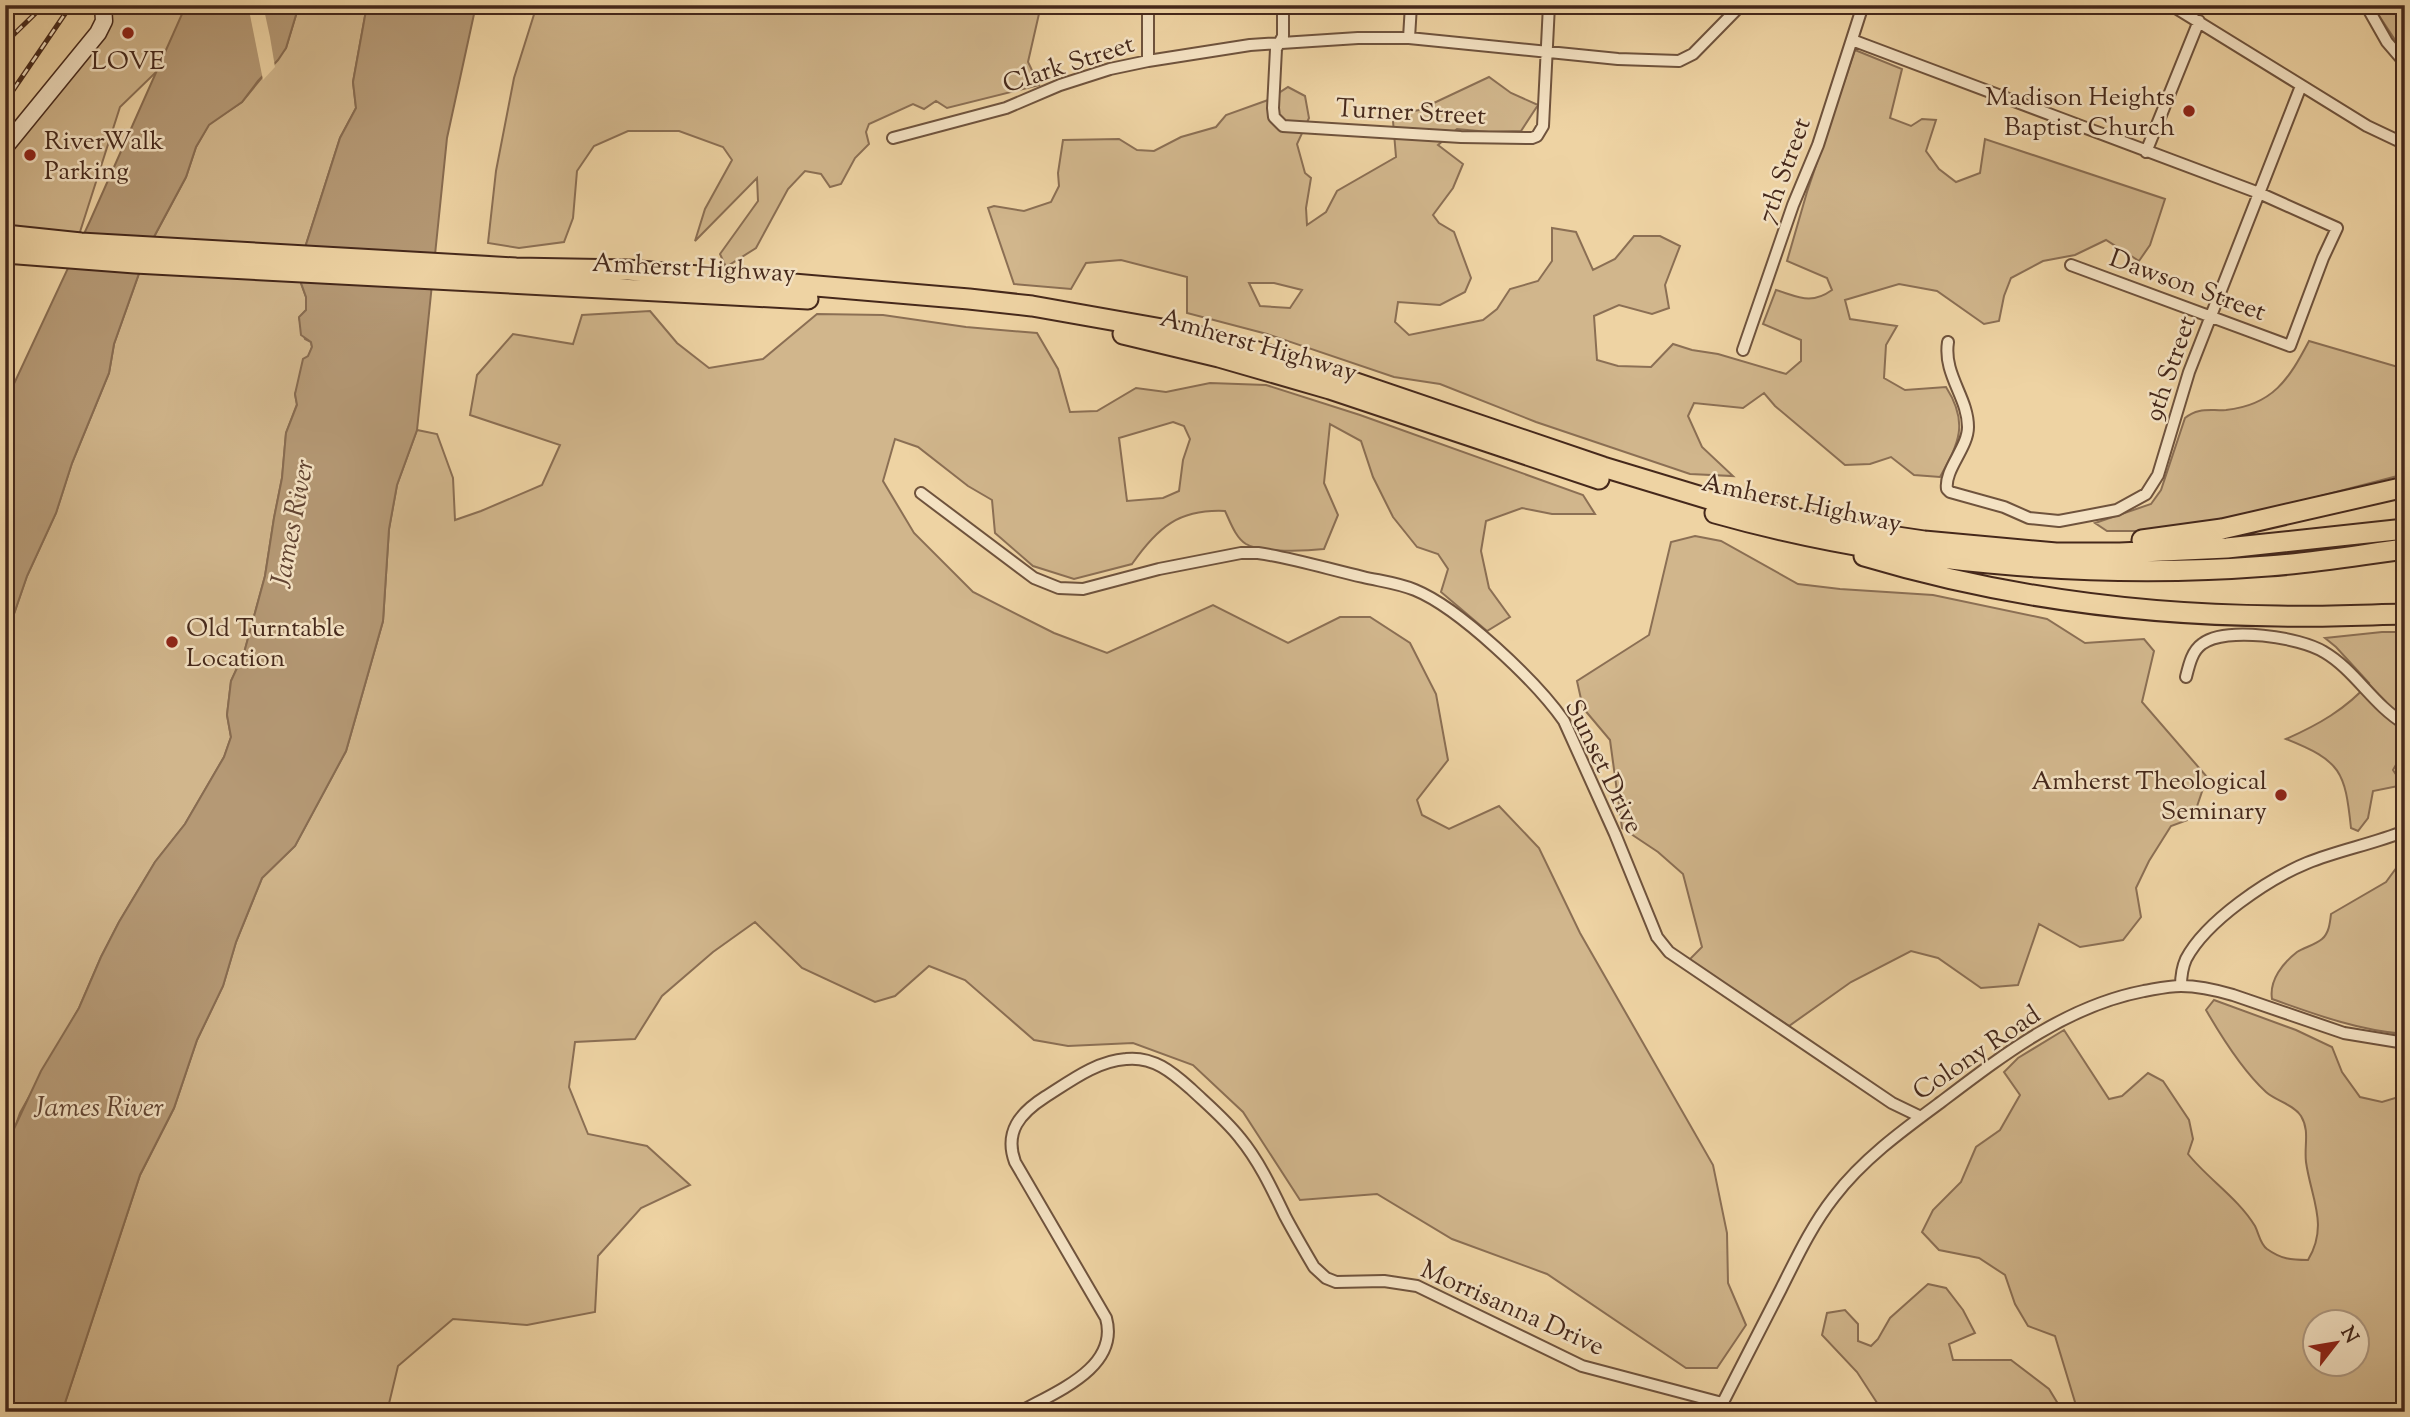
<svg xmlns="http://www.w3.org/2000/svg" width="2410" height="1417" viewBox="0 0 2410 1417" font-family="'Sorts Mill Goudy',serif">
	<rect width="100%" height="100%" fill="#eed3a3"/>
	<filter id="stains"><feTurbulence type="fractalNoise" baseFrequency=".00286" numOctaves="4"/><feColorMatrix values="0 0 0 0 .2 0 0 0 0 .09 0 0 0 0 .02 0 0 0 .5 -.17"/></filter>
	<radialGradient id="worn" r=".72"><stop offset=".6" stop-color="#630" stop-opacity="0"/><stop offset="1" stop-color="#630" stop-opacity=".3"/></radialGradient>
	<path fill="#d1b68c" stroke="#8b6f54" stroke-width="2" fill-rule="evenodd" d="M 111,5 L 201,5 L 183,46 L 120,107 L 79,235 L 5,226 L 5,157 L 108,25 Z
		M 299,5 L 367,5 L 353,82 L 356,108 L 340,138 L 303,254 L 301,283 L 306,297 L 306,310 L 299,318 L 305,339 L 311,342 L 312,347 L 295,394 L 297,404 L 286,433 L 282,478 L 274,518 L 265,576 L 244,653 L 231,681 L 227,715 L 231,737 L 224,757 L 185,824 L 155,862 L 119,922 L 101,957 L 79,1008 L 20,1113 L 10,1142 L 5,1148 L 5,640 L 27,576 L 56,513 L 72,463 L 109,373 L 114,344 L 148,248 L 186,177 L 196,147 L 209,124 L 242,102 L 286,48 Z
		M 537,5 L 1041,5 L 1028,62 L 1039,85 L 947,108 L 936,101 L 924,109 L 913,104 L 869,124 L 866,132 L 869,144 L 855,158 L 841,184 L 830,187 L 821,174 L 805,171 L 788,189 L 756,248 L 726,267 L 720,254 L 758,201 L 757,178 L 695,241 L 705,209 L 732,160 L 723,147 L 679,131 L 628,131 L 594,146 L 577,171 L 573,218 L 564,242 L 519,248 L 488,243 L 496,171 L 514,78 Z
		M 2372,5 L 2405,5 L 2405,55 Z
		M 1855,50 L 1902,69 L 1890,118 L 1911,126 L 1922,119 L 1936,120 L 1926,151 L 1939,169 L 1956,182 L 1980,173 L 1985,139 L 2165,199 L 2150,245 L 2139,261 L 2106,240 L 2075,255 L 2043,261 L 2011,278 L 2004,296 L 1999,321 L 1984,324 L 1937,291 L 1899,284 L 1845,300 L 1850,319 L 1897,326 L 1886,345 L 1884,378 L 1905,390 L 1946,387 C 1969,423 1959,443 1940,477 L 1914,475 L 1891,457 L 1870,464 L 1845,465 L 1775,406 L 1764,393 L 1743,408 L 1694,403 L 1688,416 L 1702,447 L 1733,476 L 1690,474 L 1536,422 L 1440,384 L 1394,377 L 1267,334 L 1187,313 L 1187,277 L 1121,260 L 1086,263 L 1071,289 L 1014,284 L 988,208 L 994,206 L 1024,211 L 1051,202 L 1059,186 L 1058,173 L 1063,140 L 1119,139 L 1137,150 L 1154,151 L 1181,137 L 1216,127 L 1226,115 L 1268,100 L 1288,87 L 1305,96 L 1309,118 L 1297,144 L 1305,173 L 1311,178 L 1306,208 L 1307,225 L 1326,212 L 1337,191 L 1396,157 L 1393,121 L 1400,114 L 1419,110 L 1489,77 L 1511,93 L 1538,105 L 1521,131 L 1489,132 L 1457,129 L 1438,145 L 1463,164 L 1453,188 L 1433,215 L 1439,223 L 1454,232 L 1471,278 L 1465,292 L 1440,305 L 1398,302 L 1395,322 L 1409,335 L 1483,320 L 1497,309 L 1510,289 L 1538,281 L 1552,261 L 1552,228 L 1576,232 L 1593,270 L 1615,259 L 1634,236 L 1660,236 L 1680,246 L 1665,285 L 1669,308 L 1652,314 L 1619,305 L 1594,316 L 1597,360 L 1618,366 L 1651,367 L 1673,344 L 1692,350 L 1718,354 L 1786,374 L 1801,361 L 1801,340 L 1763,324 L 1776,290 C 1799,297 1811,305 1832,290 L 1827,278 L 1787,261 L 1807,192 ZM 1249,283 L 1274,283 L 1302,290 L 1290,308 L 1260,306 Z
		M 650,311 L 677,343 L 709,368 L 763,359 L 817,314 L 883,315 L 966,327 L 1037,333 L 1058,369 L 1070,412 L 1097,411 L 1136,388 L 1166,392 L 1210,383 L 1266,385 L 1360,415 L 1583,495 L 1595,514 L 1552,514 L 1522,508 L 1486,521 L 1481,551 L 1489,588 L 1510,617 L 1487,631 L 1441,592 L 1448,569 L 1438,554 L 1417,547 L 1393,517 L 1373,477 L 1361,441 L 1330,424 L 1324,483 L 1338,515 L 1324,549 C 1306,551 1261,553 1246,544 C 1235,537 1230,521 1225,511 C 1179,509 1158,527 1132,564 L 1074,579 L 1033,566 L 995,533 L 992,500 L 968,486 L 918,447 L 895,439 L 883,481 L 914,533 L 973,592 L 1054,633 L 1107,653 L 1213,605 L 1288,643 L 1340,617 L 1370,617 L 1410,643 L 1436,694 L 1448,760 L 1417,800 L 1422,815 L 1449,829 L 1499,806 L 1539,848 L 1580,933 L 1713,1165 L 1727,1233 L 1728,1283 L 1746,1325 L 1717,1368 L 1686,1368 L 1547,1274 L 1452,1239 L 1377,1194 L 1300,1200 L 1243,1112 L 1193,1065 L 1133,1043 L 1068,1046 L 1034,1040 L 965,980 L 929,966 L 895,996 L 875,1002 L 802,968 L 755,922 L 713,952 L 662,996 L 635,1039 L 575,1042 L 569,1087 L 588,1134 L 647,1146 L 690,1185 L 641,1208 L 598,1256 L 595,1312 L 527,1325 L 453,1319 L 398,1366 L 387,1412 L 62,1412 L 140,1175 L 174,1108 L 197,1040 L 223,986 L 236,942 L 262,878 L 295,846 L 346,751 L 383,621 L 389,529 L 397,485 L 417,430 L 437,434 L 453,478 L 455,520 L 481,511 L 542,485 L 560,445 L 470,415 L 477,375 L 513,334 L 573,344 L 582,315 ZM 1173,422 L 1184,426 L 1190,439 L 1183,460 L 1179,491 L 1163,498 L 1127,501 L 1119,438 Z
		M 2309,341 L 2405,369 L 2405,474 L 2225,521 L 2154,531 L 2107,531 L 2095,523 L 2151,504 L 2161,490 L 2185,418 C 2198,407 2210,411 2226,410 C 2273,405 2289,379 2309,341 Z
		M 1695,536 L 1721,541 L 1798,584 L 1840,589 L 1933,595 L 2047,619 L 2085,643 L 2144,639 L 2154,651 L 2142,702 L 2207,777 L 2193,818 L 2171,826 L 2149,861 L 2136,888 L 2141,917 L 2123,940 L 2080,947 L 2039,924 L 2018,985 L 1981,988 L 1938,958 L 1911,951 L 1851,982 L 1789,1026 L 1688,961 L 1702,947 L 1683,874 L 1658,852 L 1622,828 L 1610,740 L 1583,708 L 1577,681 L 1649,635 L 1671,542 Z
		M 2382,632 L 2405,632 L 2405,749 L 2393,770 L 2403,785 L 2373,791 L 2368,818 L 2358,831 L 2351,828 C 2345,771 2341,761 2286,739 C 2318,725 2346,709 2369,683 L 2336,647 L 2325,638 Z
		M 2405,856 L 2405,1034 C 2360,1031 2314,1014 2272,999 C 2269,980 2283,963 2297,952 C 2305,947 2315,945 2322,939 C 2329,933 2330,923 2331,914 L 2386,882 Z
		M 2214,1000 L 2296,1030 L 2332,1047 L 2342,1072 L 2360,1097 L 2382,1102 L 2405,1095 L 2405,1412 L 2078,1412 L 2055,1336 L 2028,1326 L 2015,1304 L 2005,1275 L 1979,1258 L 1939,1250 L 1922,1232 L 1933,1210 L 1961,1182 L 1976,1147 L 2000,1130 L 2020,1095 L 2004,1072 L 2018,1058 L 2064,1030 L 2109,1099 L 2122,1096 L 2148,1073 L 2163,1081 L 2189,1120 L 2193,1139 L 2188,1154 C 2208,1179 2238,1198 2255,1226 C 2259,1234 2260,1244 2267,1249 C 2281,1259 2291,1260 2308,1260 C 2329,1225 2311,1198 2306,1162 C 2304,1145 2310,1131 2301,1116 C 2293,1104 2276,1101 2266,1092 C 2243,1071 2221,1036 2206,1010 ZM 2316,1322 L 2358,1322 L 2358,1364 L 2316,1364 Z
		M 1928,1284 L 1946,1288 L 1963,1310 L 1975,1333 L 1949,1344 L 1953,1360 L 2011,1360 L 2049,1389 L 2063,1412 L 1883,1412 L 1857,1372 L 1822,1335 L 1827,1313 L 1845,1310 L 1858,1324 L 1858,1341 L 1871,1346 L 1878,1339 L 1890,1318 Z"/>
	<path fill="#b59975" stroke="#886c51" stroke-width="2" d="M 186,5 L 299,5 L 286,48 L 278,60 L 258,81 L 242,102 L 209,125 L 196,147 L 186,177 L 148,248 L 114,344 L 109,373 L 72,463 L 56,513 L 27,576 L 5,640 L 5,403 L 90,221 Z
		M 367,5 L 476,5 L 447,138 L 417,430 L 397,485 L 389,529 L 383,621 L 346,751 L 295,846 L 262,878 L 236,942 L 223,986 L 197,1040 L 174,1108 L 140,1175 L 62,1412 L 5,1412 L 5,1148 L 41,1071 L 79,1008 L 101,957 L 119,922 L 155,862 L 185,824 L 224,757 L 231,737 L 227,715 L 231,681 L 244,653 L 265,576 L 274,518 L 282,478 L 286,433 L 297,405 L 295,394 L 303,359 L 308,356 L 312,347 L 311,342 L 301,335 L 299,317 L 306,310 L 306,297 L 301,283 L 303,254 L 340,138 L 356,108 L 353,82 Z"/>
	<path fill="#eed3a3" d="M 248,5 L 263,5 L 270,37 L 275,67 L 263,80 Z"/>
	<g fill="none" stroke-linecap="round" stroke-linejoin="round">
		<defs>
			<path id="street" d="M 1283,5 L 1283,36 L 1276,49 L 1273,108 L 1274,117 L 1283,126 L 1461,137 L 1532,138 L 1537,136 L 1543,126 L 1549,5
				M 2171,5 L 2367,126 L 2405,144
				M 2366,5 L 2387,42 L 2405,63
				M 1409,38 L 1411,5
				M 1852,40 L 2259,193 L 2337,228 L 2323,258 L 2290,346 L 2071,265
				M 1148,61 L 1148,5
				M 893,138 L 1006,108 L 1060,85 L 1110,69 L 1148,61 L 1250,45 L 1358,38 L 1409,38 L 1618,59 L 1679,61 L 1693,54 L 1741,5
				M 2146,152 L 2199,21
				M 1948,342 C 1943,375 1968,397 1968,427 C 1968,448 1944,470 1947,489 L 1950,492 L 2004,507 L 2029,518 L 2059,521 L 2117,510 L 2146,494 L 2158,475 L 2189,372 L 2301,86
				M 1743,350 L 1793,205 L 1818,145 L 1863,5
				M 921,493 L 1034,578 L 1059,588 L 1083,589 L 1159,569 L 1241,553 L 1258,553 C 1293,558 1328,569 1363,577 C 1380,581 1398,583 1415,590 C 1459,608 1536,681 1564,721 L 1615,834 L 1657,937 L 1669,952 L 1892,1103 L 1921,1117
				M 2186,677 C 2189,665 2192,651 2202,644 C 2226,626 2300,637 2324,652 C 2355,670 2373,705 2405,724
				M 2181,986 C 2181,976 2182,968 2186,959 C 2206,921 2268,879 2307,863 C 2339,850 2373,844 2405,831
				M 1020,1412 C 1055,1392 1120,1368 1106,1318 L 1015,1162 C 1004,1132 1020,1113 1045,1097 C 1069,1082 1096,1061 1126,1059 C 1153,1056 1172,1072 1191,1089 C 1208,1105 1226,1120 1240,1138 C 1259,1161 1272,1189 1285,1216 C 1294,1233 1304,1250 1314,1267 L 1326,1278 L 1336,1282 L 1384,1281 L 1417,1286 L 1582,1366 L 1722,1403
				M 1718,1412 C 1739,1371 1760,1330 1781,1289 C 1797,1257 1812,1225 1834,1197 C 1863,1159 1903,1130 1941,1102 C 2003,1055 2066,1006 2144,991 C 2156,989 2168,986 2181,986 C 2198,986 2216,990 2233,995 L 2344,1033 L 2405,1043"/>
			<path id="secondary" d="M 5,147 L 98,33 L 104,21 L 103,5"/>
			<path id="highway" d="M 5,235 L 81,243 L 359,259 L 516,268 L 628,270 L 969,299 L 1032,306 L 1179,332 L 1237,346 L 1294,362 L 1603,467 L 1712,500 L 1850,530 L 1924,541 L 2056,553 L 2120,553 L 2227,548 L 2405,529
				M 5,253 L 135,263 L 808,299
				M 1123,334 L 1219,357 L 1330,389 L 1599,479
				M 1715,513 C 1888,562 2089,580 2268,566 C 2314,563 2359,555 2405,549
				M 2142,540 L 2222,529 L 2405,487
				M 1864,556 C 1998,596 2138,615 2278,616 C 2320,617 2362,615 2405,614"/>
		</defs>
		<use href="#street" stroke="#6f533d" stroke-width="14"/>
		<use href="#secondary" stroke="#45281b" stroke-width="19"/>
		<use href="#highway" stroke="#45281b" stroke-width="23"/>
		<use href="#street" stroke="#f4e2c3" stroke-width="10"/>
		<use href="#secondary" stroke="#f4e2c3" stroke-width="16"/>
		<use href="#highway" stroke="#eed3a3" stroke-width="19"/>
		<defs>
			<path id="rail" d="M 5,43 L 44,5
				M 5,102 L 71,5"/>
		</defs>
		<use href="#rail" stroke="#45281b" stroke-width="5"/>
		<use href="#rail" stroke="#f4e2c3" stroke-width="2.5" stroke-dasharray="8" stroke-linecap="butt"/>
	</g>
	<g fill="#8f2418" stroke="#f4e2c3" stroke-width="2.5">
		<circle cx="128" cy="33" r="7"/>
		<circle cx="2189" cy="111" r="7"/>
		<circle cx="30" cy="155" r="7"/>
		<circle cx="172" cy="642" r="7"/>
		<circle cx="2281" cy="795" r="7"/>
	</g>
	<g text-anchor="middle" stroke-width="5" stroke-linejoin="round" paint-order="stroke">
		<g font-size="26" fill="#45281b" stroke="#f4e2c3" text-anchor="end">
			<text x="128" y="69" text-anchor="middle">LOVE</text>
			<text x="2175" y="105">Madison Heights<tspan x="2175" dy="30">Baptist Church</tspan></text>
			<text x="44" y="149" text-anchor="start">RiverWalk<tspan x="44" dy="30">Parking</tspan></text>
			<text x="186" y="636" text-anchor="start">Old Turntable<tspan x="186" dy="30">Location</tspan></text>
			<text x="2267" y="789">Amherst Theological<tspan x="2267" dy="30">Seminary</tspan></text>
		</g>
		<g font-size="26" fill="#45281b" stroke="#f4e2c3">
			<text transform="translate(1068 63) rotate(-18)" y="9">Clark Street</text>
			<text transform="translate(1411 111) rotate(3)" y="9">Turner Street</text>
			<text transform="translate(1783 170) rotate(-70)" y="9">7th Street</text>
			<text transform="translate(694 267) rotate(3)" y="9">Amherst Highway</text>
			<text transform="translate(2188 284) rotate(20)" y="9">Dawson Street</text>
			<text transform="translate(1259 344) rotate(16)" y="9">Amherst Highway</text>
			<text transform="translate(2169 368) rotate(-71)" y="9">9th Street</text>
			<text transform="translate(1802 502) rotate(12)" y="9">Amherst Highway</text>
			<text transform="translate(1605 766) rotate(64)" y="9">Sunset Drive</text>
			<text transform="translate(1976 1052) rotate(-34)" y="9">Colony Road</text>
			<text transform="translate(1513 1307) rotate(24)" y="9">Morrisanna Drive</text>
		</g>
		<g font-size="28" font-style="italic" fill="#614432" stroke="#f4e2c3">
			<text transform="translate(291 523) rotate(-79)" y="10">James River</text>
			<text x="99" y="1116">James River</text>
		</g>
	</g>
	<rect width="2410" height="1417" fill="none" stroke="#eed3a3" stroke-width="28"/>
	<rect x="7" y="7" width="2396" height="1403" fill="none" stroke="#45281b" stroke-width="3.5"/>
	<rect x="14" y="14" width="2382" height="1389" fill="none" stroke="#45281b" stroke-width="2"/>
	<g transform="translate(2336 1343) rotate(59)"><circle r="33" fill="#f4e2c3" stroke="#ae9880" stroke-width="2"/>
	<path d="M0-5L12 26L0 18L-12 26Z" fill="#8f2418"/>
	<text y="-10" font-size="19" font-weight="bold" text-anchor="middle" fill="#45281b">N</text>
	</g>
	<rect width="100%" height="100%" filter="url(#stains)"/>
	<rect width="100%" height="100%" fill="url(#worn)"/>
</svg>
